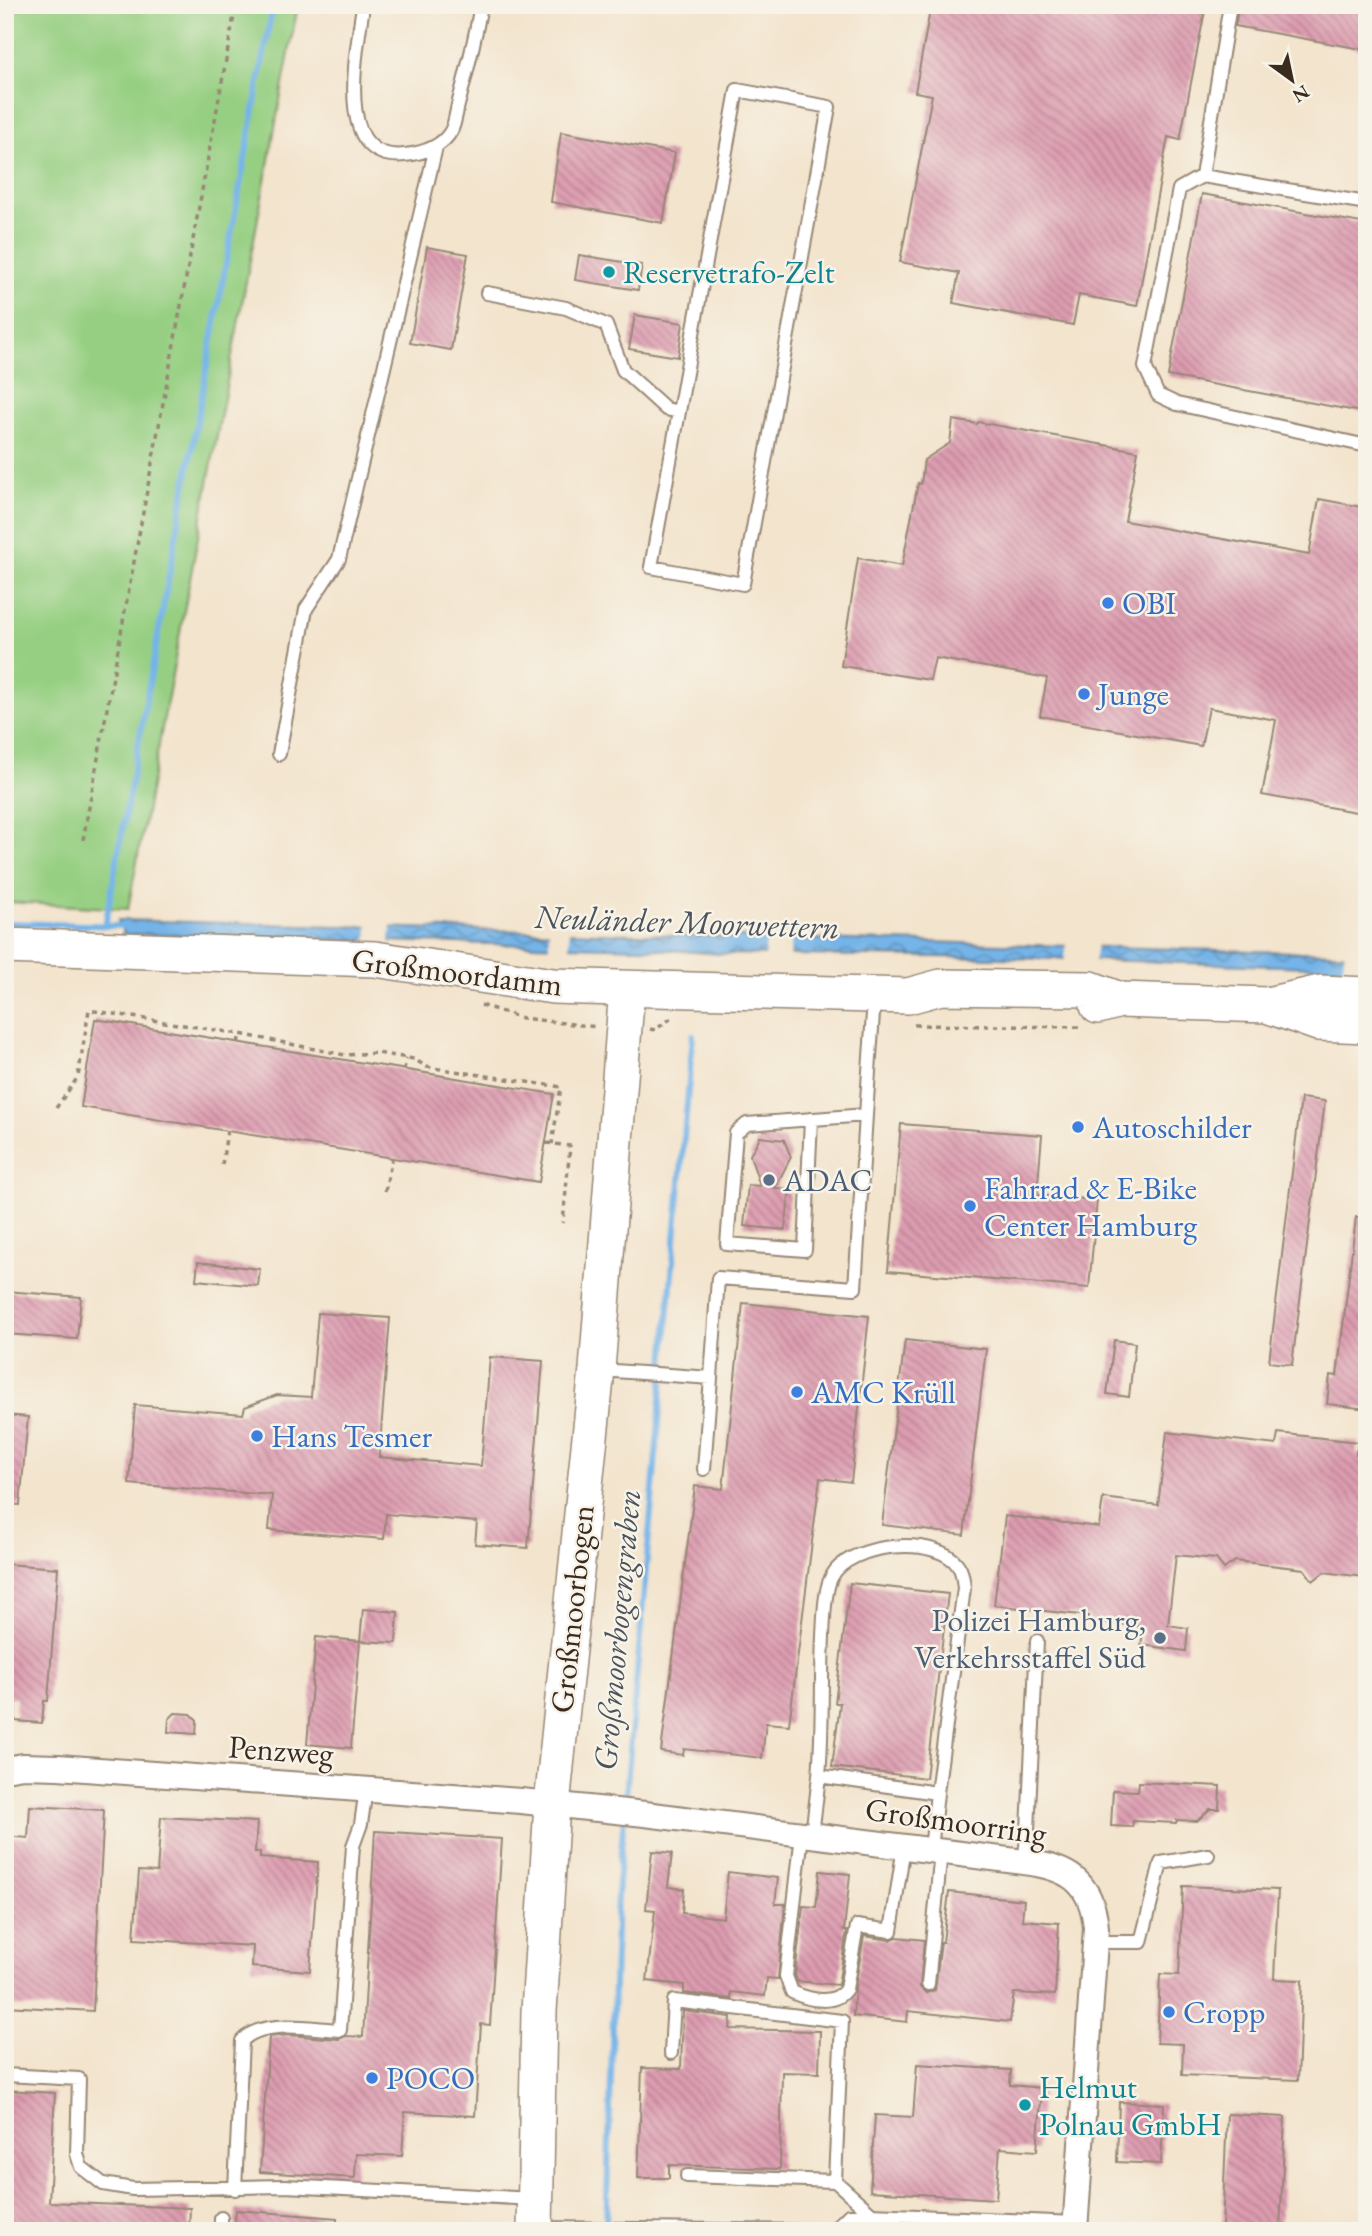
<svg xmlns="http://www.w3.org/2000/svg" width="1372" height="2236" viewBox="0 0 1372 2236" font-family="'EB Garamond',serif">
	<defs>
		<pattern id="water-waves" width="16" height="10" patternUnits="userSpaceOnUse" patternTransform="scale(1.75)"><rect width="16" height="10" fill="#75b4e8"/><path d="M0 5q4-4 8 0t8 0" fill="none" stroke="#6193bb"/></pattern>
		<pattern id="building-back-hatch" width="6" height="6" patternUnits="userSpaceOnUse" patternTransform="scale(1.75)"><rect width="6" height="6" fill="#dd9cb0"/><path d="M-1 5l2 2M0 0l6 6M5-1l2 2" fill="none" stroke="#b47f8f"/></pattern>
	</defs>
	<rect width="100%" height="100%" fill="#f7f3e8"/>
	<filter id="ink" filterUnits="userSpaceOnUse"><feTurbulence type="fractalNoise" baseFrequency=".0143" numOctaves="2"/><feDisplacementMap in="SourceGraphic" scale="14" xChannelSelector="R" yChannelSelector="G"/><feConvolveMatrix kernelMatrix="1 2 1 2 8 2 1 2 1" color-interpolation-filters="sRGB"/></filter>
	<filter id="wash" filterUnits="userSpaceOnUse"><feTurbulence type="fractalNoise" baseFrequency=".00686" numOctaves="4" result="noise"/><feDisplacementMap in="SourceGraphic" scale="28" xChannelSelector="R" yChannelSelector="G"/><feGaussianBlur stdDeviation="1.57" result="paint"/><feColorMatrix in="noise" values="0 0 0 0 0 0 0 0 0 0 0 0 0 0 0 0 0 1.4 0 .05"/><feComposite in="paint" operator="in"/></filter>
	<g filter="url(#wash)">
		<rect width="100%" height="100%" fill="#f3e4cd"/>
		<path fill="#96cf82" stroke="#687c50" stroke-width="2" d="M 5,5 L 298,5 L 128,909 L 5,902 Z"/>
		<path fill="url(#water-waves)" stroke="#586f83" stroke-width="2" d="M 118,920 L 1367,954 L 1367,969 L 1069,959 L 721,954 L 643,948 L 124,934 Z"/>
		<path fill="#f3e4cd" d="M 368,923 L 391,924 L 390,944 L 367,944 Z
			M 549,929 L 569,930 L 569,949 L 549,949 Z
			M 766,936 L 791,937 L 790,959 L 765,958 Z
			M 1067,944 L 1097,944 L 1094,963 L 1064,962 Z
			M 1345,950 L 1367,951 L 1367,972 L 1342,971 Z"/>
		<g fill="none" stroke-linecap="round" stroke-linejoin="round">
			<path stroke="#75b4e8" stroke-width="6" d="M 5,923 L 126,926
				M 105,926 L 273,5
				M 625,1807 L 693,1035
				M 606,2230 L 617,1895 L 624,1817"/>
		</g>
		<g id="blocks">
			<path fill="url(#building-back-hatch)" d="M 931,5 L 1206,5 L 1180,140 L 1168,137 L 1137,306 L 1079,295 L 1073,325 L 953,303 L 959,273 L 900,262 L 932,95 L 915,92 Z
				M 1239,5 L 1367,5 L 1367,50 L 1235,26 Z
				M 561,132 L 675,153 L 663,223 L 551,202 Z
				M 1202,194 L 1367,224 L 1367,413 L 1168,376 Z
				M 427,247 L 468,254 L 451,350 L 410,343 Z
				M 579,255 L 642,265 L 638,290 L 575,280 Z
				M 635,315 L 683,323 L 678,357 L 629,349 Z
				M 953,420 L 977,424 L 978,422 L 1138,451 L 1125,521 L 1309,555 L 1319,499 L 1367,508 L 1367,814 L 1262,795 L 1276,720 L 1209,708 L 1201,746 L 1040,716 L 1047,678 L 935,658 L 930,680 L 841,666 L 858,558 L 902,566 L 918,483 L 921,484 L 924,460 L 950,443 Z
				M 95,1019 L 554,1094 L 539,1182 L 81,1107 Z
				M 1301,1098 L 1325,1101 L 1292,1365 L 1269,1362 Z
				M 901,1124 L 1042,1135 L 1037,1195 L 1097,1200 L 1089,1288 L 888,1271 Z
				M 760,1137 L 784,1140 L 791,1157 L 775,1188 L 790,1189 L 785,1230 L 744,1226 L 748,1185 L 760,1186 L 750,1155 Z
				M 1356,1217 L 1367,1217 L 1367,1409 L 1327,1404 L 1330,1375 L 1337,1376 Z
				M 198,1262 L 260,1269 L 258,1286 L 196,1280 Z
				M 5,1291 L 81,1297 L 77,1339 L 5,1334 Z
				M 743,1303 L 869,1316 L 851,1482 L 820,1478 L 789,1725 L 766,1723 L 762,1758 L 684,1749 L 683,1755 L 661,1752 L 695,1486 L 723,1489 Z
				M 318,1313 L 390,1318 L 379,1457 L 481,1466 L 490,1357 L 543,1361 L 528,1548 L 475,1544 L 477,1522 L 386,1514 L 384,1539 L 269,1530 L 272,1495 L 129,1484 L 135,1405 L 243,1414 L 245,1407 L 277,1395 L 311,1397 Z
				M 905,1340 L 986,1349 L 964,1535 L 882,1525 Z
				M 1114,1340 L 1135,1343 L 1129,1397 L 1107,1394 Z
				M 5,1415 L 28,1417 L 20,1505 L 5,1504 Z
				M 1167,1432 L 1276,1445 L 1278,1433 L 1358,1442 L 1356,1454 L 1367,1455 L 1367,1498 L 1362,1538 L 1367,1538 L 1367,1548 L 1363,1577 L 1324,1572 L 1313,1581 L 1304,1569 L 1235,1561 L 1224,1569 L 1216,1559 L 1176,1555 L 1168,1625 L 1188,1628 L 1186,1651 L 1141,1645 L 1144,1627 L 1088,1620 L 1088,1616 L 994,1605 L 1005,1516 L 1099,1527 L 1103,1498 L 1158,1505 Z
				M 5,1564 L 58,1568 L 48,1701 L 44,1701 L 42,1723 L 15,1721 L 16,1698 L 5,1698 Z
				M 850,1583 L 948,1594 L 926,1778 L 832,1767 L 840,1703 L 835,1703 Z
				M 363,1609 L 398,1612 L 396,1643 L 360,1641 Z
				M 316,1637 L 360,1641 L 351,1748 L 307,1744 Z
				M 175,1713 L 191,1714 L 197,1720 L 196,1734 L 168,1732 L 169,1719 Z
				M 1139,1782 L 1220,1786 L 1219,1809 L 1210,1809 L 1197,1821 L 1177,1820 L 1176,1823 L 1133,1821 L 1132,1827 L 1111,1826 L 1113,1790 L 1138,1791 Z
				M 30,1806 L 104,1810 L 93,2011 L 5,2006 L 5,1836 L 28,1838 Z
				M 161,1817 L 257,1822 L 255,1852 L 260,1852 L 260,1858 L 318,1862 L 310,1971 L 252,1967 L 253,1946 L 134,1939 L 139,1871 L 157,1872 Z
				M 375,1831 L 502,1839 L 490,2025 L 481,2024 L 475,2116 L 405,2112 L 402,2156 L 356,2154 L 355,2178 L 260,2172 L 269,2037 L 288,2035 L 339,2039 L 346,2036 L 363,2037 Z
				M 652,1851 L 672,1853 L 668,1887 L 684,1889 L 682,1913 L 723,1918 L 728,1872 L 778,1878 L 775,1904 L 785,1904 L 778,1979 L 767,1978 L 765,1996 L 731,1992 L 731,1999 L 684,1993 L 684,1985 L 647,1981 L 655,1910 L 646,1909 Z
				M 820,1871 L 850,1874 L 844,1931 L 847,1931 L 838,1985 L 797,1981 L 795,1975 L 803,1906 L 816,1907 Z
				M 1183,1886 L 1278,1890 L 1274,1979 L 1302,1980 L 1298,2080 L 1182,2075 L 1183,2044 L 1157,2043 L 1160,1974 L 1179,1975 Z
				M 949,1892 L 1024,1900 L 1022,1920 L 1059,1923 L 1055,1995 L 1014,1993 L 1010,2022 L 908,2011 L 907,2022 L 853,2016 L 855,1987 L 864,1936 L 890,1940 L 897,1937 L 924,1940 L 920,1987 L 926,1993 L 935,1990 L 941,1942 L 943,1942 Z
				M 683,2011 L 731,2017 L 730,2029 L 820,2031 L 819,2073 L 782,2072 L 780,2169 L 669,2165 L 669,2178 L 638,2178 L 642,2068 L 681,2069 Z
				M 917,2064 L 1011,2070 L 1010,2085 L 1042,2088 L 1037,2151 L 1000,2148 L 996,2199 L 870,2191 L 875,2115 L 913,2117 Z
				M 5,2090 L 55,2093 L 49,2202 L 190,2208 L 189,2231 L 5,2231 Z
				M 1119,2102 L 1164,2104 L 1161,2164 L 1117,2162 Z
				M 1227,2114 L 1285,2117 L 1280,2231 L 1222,2230 Z
				M 236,2210 L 337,2218 L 337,2231 L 234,2231 Z"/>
		</g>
	</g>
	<g filter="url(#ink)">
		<use href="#blocks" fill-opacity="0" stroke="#978776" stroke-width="2"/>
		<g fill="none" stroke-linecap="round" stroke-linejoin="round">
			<defs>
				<path id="lane" d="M 363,5 C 358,48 331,163 405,155 C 423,153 442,147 451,131 C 455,124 456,113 458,105 C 467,72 475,39 481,5
					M 737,90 L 829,107 L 743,584 L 651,567 Z
					M 1202,176 L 1230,5
					M 1367,203 L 1202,176 L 1179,189 L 1145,367 L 1158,395 L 1177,404 L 1367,446
					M 487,293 L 566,308 L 606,325 L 623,370 L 666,409 L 679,412
					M 279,754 L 306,609 L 339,559 L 436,147
					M 811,1119 L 805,1250 L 727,1244 L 736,1133 L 747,1124 L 866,1115 L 874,999
					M 601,1370 L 711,1378 L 704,1469
					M 711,1378 L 718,1278 L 855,1288 L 866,1115
					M 819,1776 C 823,1729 821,1682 823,1636 C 824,1620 824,1592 831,1578 C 847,1542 940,1534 959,1567 C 963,1573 963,1581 964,1588 L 937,1793
					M 802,1834 L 786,1976 L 792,1992 C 809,2000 835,2006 846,1989 L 857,1926 L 891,1931 L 904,1846
					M 812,1835 L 819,1776 L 937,1793 L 931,1850
					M 1024,1862 L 1028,1830 L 1037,1641
					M 1095,1942 L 1141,1942 L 1161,1863 L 1208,1855
					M 928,1984 L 941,1851
					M 671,2053 L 674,2001 L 842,2021 L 835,2181
					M 5,2075 L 79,2079 L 77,2154 L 81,2167 L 103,2184 L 133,2189 L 285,2186 L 535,2199
					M 687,2176 L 835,2181 L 872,2214
					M 235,2189 L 242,2041 C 262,2018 312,2029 340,2030 L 353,1846 L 361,1824 L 366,1789
					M 539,2228 L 822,2231
					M 221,2231 L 221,2218
					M 832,2231 L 849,2215 L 872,2214 L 1075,2223"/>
				<path id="street" d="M 5,1769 L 23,1766 L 58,1767 L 521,1801 L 645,1814 L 1024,1862 C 1067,1867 1092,1881 1096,1928 L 1075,2231"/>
				<path id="secondary" d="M 5,946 L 375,959 L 553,986 L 584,987 L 908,996 L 941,987 L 1091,989 L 1120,1000
					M 1267,1005 L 1318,1023 L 1367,1025
					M 1098,1006 L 1120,1000 L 1267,1005 L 1320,993 L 1367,995
					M 535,2231 L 539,2011 L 552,1805 L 597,1369 L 627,989"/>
			</defs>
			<use href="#lane" stroke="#978776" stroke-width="16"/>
			<use href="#street" stroke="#978776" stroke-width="28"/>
			<use href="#secondary" stroke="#978776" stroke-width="38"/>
			<path stroke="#978776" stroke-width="3.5" stroke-dasharray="5 5" stroke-linecap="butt" d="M 83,840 L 236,5
				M 481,1005 L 522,1018 L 597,1027
				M 914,1025 L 1082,1027
				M 650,1029 L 655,1030 L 673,1017
				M 238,1043 L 240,1034
				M 404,1070 L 406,1058
				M 56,1108 L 78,1077 L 89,1010 L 240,1034 L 345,1055 L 377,1053 L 414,1059 L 427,1067 L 561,1087 L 552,1144
				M 546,1143 L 570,1146 L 563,1223
				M 222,1165 L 227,1131
				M 385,1191 L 392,1158"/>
			<use href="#lane" stroke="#fff" stroke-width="12"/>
			<use href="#street" stroke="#fff" stroke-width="24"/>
			<use href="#secondary" stroke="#fff" stroke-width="35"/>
		</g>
	</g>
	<g fill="#0f9aa8" stroke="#f7f3e8" stroke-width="2.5">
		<circle cx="609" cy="272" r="7"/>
		<circle cx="1025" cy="2105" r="7"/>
	</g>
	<g fill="#3f7fe0" stroke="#f7f3e8" stroke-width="2.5">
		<circle cx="1108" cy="603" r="7"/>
		<circle cx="1084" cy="694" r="7"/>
		<circle cx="1078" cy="1127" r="7"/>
		<circle cx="970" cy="1206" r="7"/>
		<circle cx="797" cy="1392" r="7"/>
		<circle cx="257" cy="1436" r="7"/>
		<circle cx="1169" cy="2012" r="7"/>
		<circle cx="372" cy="2078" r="7"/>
	</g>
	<g fill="#5c6f8a" stroke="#f7f3e8" stroke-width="2.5">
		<circle cx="769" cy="1180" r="7"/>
		<circle cx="1160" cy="1638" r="7"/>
	</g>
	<g text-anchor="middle" stroke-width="5" stroke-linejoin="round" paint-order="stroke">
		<g font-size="32" fill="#0d838f" stroke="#f7f3e8" text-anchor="start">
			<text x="623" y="283">Reservetrafo-Zelt</text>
			<text x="1039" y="2098">Helmut<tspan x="1039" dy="37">Polnau GmbH</tspan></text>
		</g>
		<g font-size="32" fill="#366cbe" stroke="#f7f3e8" text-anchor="start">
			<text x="1122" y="614">OBI</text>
			<text x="1098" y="705">Junge</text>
			<text x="1092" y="1138">Autoschilder</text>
			<text x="984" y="1199">Fahrrad &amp; E-Bike<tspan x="984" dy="37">Center Hamburg</tspan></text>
			<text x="811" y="1403">AMC Krüll</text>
			<text x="271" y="1447">Hans Tesmer</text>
			<text x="1183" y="2023">Cropp</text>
			<text x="386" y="2089">POCO</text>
		</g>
		<g font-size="32" fill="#3b2a1e" stroke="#f7f3e8">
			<text transform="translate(457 972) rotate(7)" y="11">Großmoordamm</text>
			<text transform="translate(572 1609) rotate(-84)" y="11">Großmoorbogen</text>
			<text transform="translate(281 1750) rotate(4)" y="11">Penzweg</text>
			<text transform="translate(956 1821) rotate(8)" y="11">Großmoorring</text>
		</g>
		<g font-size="32" fill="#4e5e75" stroke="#f7f3e8" text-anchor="start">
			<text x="783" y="1191">ADAC</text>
			<text x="1146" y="1631" text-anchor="end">Polizei Hamburg,<tspan x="1146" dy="37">Verkehrsstaffel Süd</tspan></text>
		</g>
		<g font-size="33" font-style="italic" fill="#4c535b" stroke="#f7f3e8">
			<text transform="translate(687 921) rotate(2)" y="12">Neuländer Moorwettern</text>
			<text transform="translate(616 1630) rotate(-85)" y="12">Großmoorbogengraben</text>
		</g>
	</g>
	<rect width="1372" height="2236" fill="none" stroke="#f7f3e8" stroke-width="28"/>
	<g transform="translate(1292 80) rotate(147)" stroke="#f7f3e8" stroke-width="5" paint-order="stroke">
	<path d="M0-5L12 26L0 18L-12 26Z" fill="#3b2a1e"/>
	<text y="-10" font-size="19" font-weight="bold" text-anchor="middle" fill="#3b2a1e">N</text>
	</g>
</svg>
